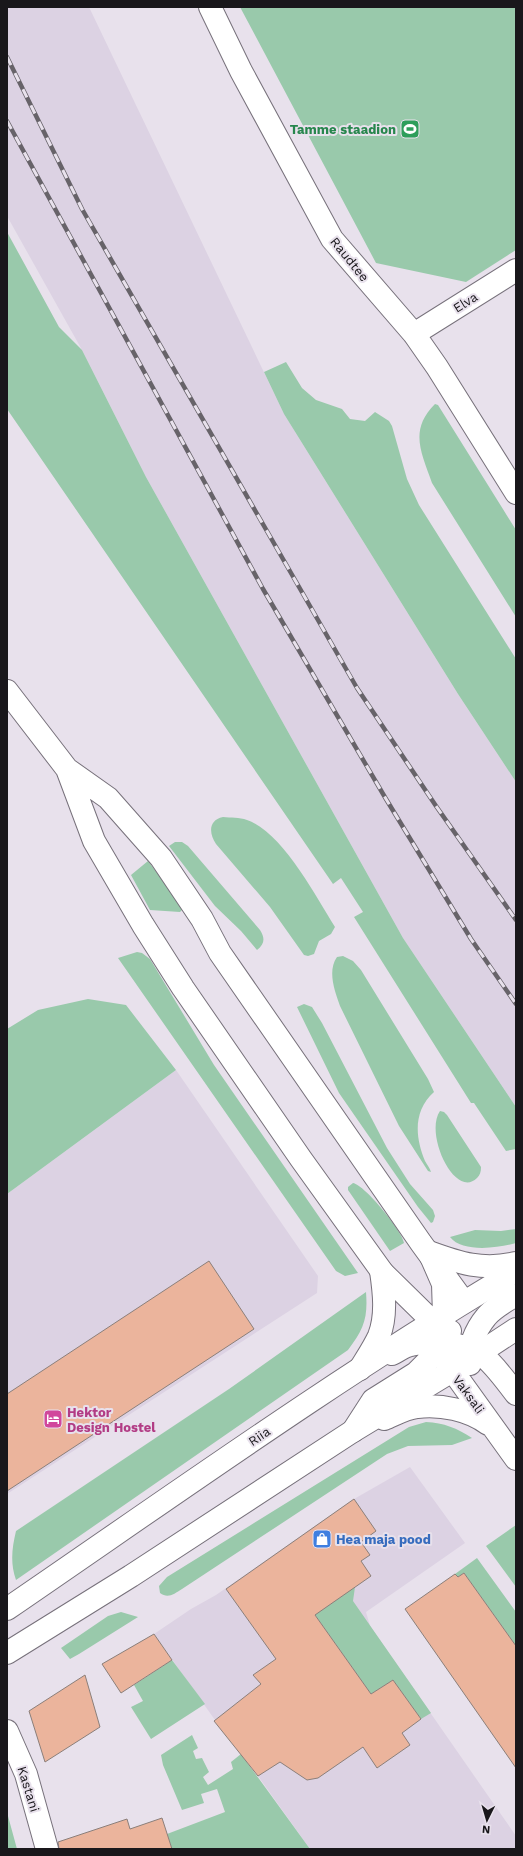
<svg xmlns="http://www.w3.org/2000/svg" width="523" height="1856" viewBox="0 0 523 1856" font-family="'Work Sans',sans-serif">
	<rect width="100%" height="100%" fill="#e8e1ec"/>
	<path fill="#dcd2e3" d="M 7,7 L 89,7 L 284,414 L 458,694 L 516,782 L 516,1107 L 403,938 L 146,477 L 82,350 L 7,216 Z
		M 176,1070 L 318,1276 L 317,1293 L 7,1494 L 7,1194 Z
		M 410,1467 L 465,1543 L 366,1612 L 370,1626 L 516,1836 L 516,1849 L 310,1849 L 258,1776 L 215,1720 L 154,1634 L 191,1609 L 216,1595 L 354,1499 Z"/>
	<path fill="#99c9ab" d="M 240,7 L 516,7 L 516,250 L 466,282 L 376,263 Z
		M 7,232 L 59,327 L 82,350 L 146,477 L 403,938 L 516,1107 L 516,1149 L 506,1151 L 474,1103 L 471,1103 L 354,917 L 363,912 L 341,878 L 333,884 L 7,409 Z
		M 286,362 L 302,388 L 316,400 L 342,409 L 350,419 L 365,421 L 375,412 L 389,421 L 392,426 L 407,479 L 419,505 L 516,659 L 516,782 L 458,694 L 284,414 L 264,372 Z
		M 435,404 L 438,405 L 516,530 L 516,617 L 432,483 C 421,452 409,430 435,404 Z
		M 223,817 C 231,818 239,817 247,820 C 282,832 315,895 335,927 L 331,934 L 319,941 L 314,954 L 308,956 L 304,955 L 270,907 L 216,844 C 209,834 208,820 223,817 Z
		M 175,842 L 182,842 L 188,846 L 260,930 C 265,938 265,944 257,950 L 241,931 L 215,906 L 169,846 Z
		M 148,861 L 184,908 L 180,912 L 150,910 L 131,875 Z
		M 137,952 L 142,953 L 150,959 L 214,1065 L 358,1273 L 345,1276 L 336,1271 L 118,958 Z
		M 343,956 L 353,961 L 361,970 L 428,1079 L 434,1092 C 413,1111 415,1137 425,1161 C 427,1165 430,1168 431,1172 L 428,1171 L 399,1126 L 340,1006 C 335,992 327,971 337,957 Z
		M 88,999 L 126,1005 L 176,1070 L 7,1194 L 7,1029 L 38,1010 Z
		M 304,1004 L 312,1007 L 322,1023 L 387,1148 L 410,1184 L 433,1210 L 435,1216 L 433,1222 L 431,1223 L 418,1207 L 339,1093 L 297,1007 Z
		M 440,1111 L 444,1112 L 447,1115 L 481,1167 C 481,1172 480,1175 477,1178 C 455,1200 424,1134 440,1111 Z
		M 353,1183 C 365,1185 403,1232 404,1243 L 390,1251 L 348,1190 L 348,1187 Z
		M 516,1229 L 516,1243 C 499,1248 462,1253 450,1237 L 475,1230 L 501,1231 Z
		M 366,1292 C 368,1318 364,1329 348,1350 L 16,1580 C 10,1563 12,1548 16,1531 L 229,1389 Z
		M 426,1422 C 444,1423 457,1428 472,1438 L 452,1445 L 408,1446 L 387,1454 L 182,1589 C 174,1594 168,1599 160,1593 L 159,1586 L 167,1577 L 409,1427 Z
		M 516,1525 L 516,1587 L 486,1546 Z
		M 477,1558 L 516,1612 L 516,1646 L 464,1573 L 458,1577 L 455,1574 Z
		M 355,1587 L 353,1601 L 431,1713 L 421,1719 L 393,1680 L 371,1694 L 306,1602 Z
		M 121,1612 L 138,1617 L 79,1654 L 70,1659 L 61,1648 L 108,1616 Z
		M 172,1660 L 205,1704 L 151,1739 L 131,1707 L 143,1701 L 134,1685 Z
		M 192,1735 L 198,1748 L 193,1751 L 196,1759 L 202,1758 L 209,1772 L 203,1777 L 208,1785 L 233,1769 L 231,1762 L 241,1754 L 310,1849 L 172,1849 L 167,1834 L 225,1812 L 217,1789 L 201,1794 L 204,1803 L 182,1810 L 163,1765 L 161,1755 Z
		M 8,1816 L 17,1849 L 7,1849 Z"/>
	<path fill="#ebb49c" stroke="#8b7f7a" d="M 209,1261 L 254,1329 L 7,1491 L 7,1394 Z
		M 354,1499 L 376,1531 L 361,1542 L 370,1555 L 361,1561 L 371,1576 L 315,1615 L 371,1694 L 393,1680 L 421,1719 L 402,1733 L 410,1745 L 377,1768 L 363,1747 L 318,1778 L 307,1780 L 280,1762 L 258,1776 L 214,1721 L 261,1684 L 253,1675 L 276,1659 L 226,1589 Z
		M 464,1573 L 516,1646 L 516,1768 L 405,1609 L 455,1574 L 458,1577 Z
		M 154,1634 L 172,1660 L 121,1693 L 102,1664 Z
		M 85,1675 L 100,1727 L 45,1762 L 29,1711 Z
		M 162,1818 L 172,1849 L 59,1849 L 58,1842 L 127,1819 L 130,1829 Z"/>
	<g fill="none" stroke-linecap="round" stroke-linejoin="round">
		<defs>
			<path id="minor" d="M 210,7 L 241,71 L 332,239 L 414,334 L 437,367 L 516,493
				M 414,334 L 516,270
				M 7,691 L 67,769 L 94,841 L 143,925 L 183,988 L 301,1159 L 393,1287
				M 67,769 L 108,798 L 161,858 L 202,919 L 220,953 L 421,1243 L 464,1302
				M 7,1731 L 26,1774 L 47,1849"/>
			<path id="tertiary" d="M 429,1252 C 459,1263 483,1271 516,1263
				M 381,1271 L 430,1319 L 450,1331
				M 392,1354 C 398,1351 405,1346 411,1345 C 429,1340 466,1343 481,1354 C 495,1365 505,1380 516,1394
				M 442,1356 L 516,1459
				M 470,1364 C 467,1349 476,1329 486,1317 C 493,1308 506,1301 516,1295
				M 360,1369 C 366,1359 374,1347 379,1336 C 387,1315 384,1292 381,1271
				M 384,1419 C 394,1415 406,1408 417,1407 C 441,1404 469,1410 488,1424
				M 353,1431 L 373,1400 L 416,1373 L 428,1361 L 441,1339 L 444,1315 L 443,1284 L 429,1252"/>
			<path id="trunk" d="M 7,1609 C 175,1494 341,1375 516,1271
				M 7,1653 L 131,1576 L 353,1431 L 452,1371 L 516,1329"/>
		</defs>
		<use href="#minor" stroke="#77717b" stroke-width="24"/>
		<use href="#tertiary" stroke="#77717b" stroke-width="24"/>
		<use href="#trunk" stroke="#77717b" stroke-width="24"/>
		<use href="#minor" stroke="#fff" stroke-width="22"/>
		<use href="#tertiary" stroke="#fff" stroke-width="22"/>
		<use href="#trunk" stroke="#fff" stroke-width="22"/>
		<defs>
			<path id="rail" d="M 7,57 L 82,209 L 357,688 L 436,806 L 516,920
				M 7,121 L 263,589 L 386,799 L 471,939 L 516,1004"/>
		</defs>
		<use href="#rail" stroke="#676369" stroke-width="4.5"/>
		<use href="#rail" stroke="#e8e1ec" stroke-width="3" stroke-dasharray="9" stroke-linecap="butt"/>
	</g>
	<defs>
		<symbol id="stadium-square" viewBox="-11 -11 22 22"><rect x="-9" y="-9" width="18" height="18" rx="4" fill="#2e9e5b" stroke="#e8e1ec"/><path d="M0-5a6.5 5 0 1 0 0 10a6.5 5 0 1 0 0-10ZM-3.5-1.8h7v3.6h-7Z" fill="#fff"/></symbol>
		<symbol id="hotel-square" viewBox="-11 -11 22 22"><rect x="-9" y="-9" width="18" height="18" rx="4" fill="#d1479c" stroke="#e8e1ec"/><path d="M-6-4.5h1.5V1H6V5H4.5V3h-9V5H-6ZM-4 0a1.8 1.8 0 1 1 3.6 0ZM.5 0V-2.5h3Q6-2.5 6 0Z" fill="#fff"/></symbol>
		<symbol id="shop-square" viewBox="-11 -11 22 22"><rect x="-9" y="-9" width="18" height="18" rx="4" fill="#3f7fe0" stroke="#e8e1ec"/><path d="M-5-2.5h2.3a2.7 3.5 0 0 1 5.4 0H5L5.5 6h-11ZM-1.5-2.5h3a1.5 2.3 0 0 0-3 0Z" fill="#fff"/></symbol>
	</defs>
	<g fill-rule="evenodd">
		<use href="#stadium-square" x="399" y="118" width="22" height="22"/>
		<use href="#hotel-square" x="42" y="1408" width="22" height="22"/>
		<use href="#shop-square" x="311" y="1528" width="22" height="22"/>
	</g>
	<g text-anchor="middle" stroke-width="4" stroke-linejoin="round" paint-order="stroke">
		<g font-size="13" font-weight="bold" fill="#27864d" stroke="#e8e1ec" text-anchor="end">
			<text x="396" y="134">Tamme staadion</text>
		</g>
		<g font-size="13" fill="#19171b" stroke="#e8e1ec">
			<text transform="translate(350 259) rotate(51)" y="5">Raudtee</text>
			<text transform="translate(465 302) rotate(-32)" y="5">Elva</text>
			<text transform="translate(469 1394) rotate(54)" y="5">Vaksali</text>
			<text transform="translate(259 1436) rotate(-34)" y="5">Riia</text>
			<text transform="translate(29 1789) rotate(73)" y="5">Kastani</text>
		</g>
		<g font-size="13" font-weight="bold" fill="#b23c85" stroke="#e8e1ec" text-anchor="start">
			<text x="67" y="1417">Hektor<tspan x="67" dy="15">Design Hostel</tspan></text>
		</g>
		<g font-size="13" font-weight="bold" fill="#366cbe" stroke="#e8e1ec" text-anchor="start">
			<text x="336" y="1544">Hea maja pood</text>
		</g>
	</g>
	<rect width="523" height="1856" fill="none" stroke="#19171b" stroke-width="16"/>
	<g transform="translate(487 1820) rotate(185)" stroke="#e8e1ec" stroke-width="3" paint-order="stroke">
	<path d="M0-3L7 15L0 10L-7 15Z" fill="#19171b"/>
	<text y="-6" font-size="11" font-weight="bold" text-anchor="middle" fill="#19171b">N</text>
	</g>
</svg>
